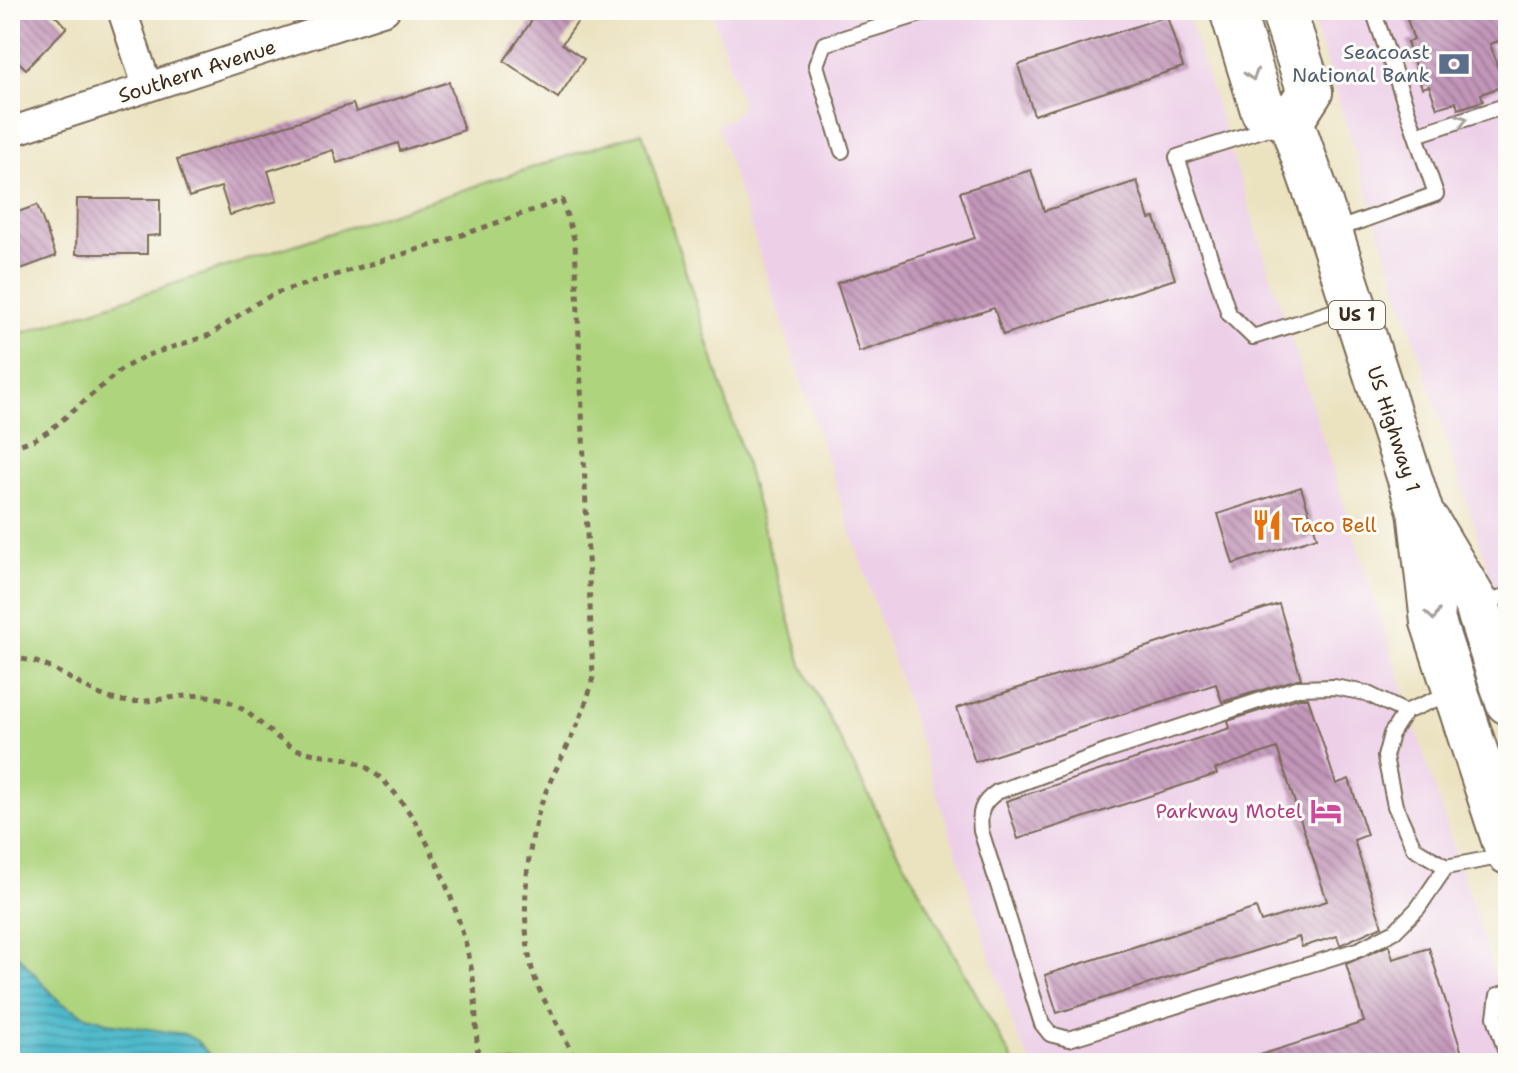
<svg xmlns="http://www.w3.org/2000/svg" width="1518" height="1073" viewBox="0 0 1518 1073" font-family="'Shantell Sans',sans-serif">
	<defs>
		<pattern id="water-rules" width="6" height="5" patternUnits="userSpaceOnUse" patternTransform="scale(2)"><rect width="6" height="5" fill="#4eb9cb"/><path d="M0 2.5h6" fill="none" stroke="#4297a4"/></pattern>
		<pattern id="building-back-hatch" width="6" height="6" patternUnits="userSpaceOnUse" patternTransform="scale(2)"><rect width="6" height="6" fill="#c296b9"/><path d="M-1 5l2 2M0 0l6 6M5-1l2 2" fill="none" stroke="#9f7b96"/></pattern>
	</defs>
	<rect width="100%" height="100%" fill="#fdfcf7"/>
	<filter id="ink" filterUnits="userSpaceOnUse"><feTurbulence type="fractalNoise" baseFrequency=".0125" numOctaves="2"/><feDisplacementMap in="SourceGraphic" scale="16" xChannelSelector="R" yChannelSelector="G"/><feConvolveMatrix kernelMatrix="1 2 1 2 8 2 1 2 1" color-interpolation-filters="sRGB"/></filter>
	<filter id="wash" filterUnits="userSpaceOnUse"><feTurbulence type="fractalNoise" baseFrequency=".006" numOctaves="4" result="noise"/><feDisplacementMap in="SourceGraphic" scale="32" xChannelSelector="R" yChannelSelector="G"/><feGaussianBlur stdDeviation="1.8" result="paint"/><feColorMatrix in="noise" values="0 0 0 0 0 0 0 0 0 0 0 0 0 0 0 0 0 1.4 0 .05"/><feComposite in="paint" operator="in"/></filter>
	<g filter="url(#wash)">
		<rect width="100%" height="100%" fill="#ebe2c0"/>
		<path fill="#edd0e8" d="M 711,10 L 1186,10 L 1508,1017 L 1508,1063 L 1032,1063 L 1017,1037 L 717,124 L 731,119 L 741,108 L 740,97 Z
			M 1310,10 L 1508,10 L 1508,630 L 1385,248 Z"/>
		<path fill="#afd47e" stroke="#757f4e" stroke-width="2" d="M 642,132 L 741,448 L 802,665 L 886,829 L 1014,1063 L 10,1063 L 10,337 Z"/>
		<path fill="url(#water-rules)" stroke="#447274" stroke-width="2" d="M 10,947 L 59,1001 L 73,1009 L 87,1016 L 115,1024 L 184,1034 L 197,1041 L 217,1063 L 10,1063 Z"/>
		<g id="blocks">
			<path fill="url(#building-back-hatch)" d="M 10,10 L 49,10 L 67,27 L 26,69 L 10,54 Z
				M 539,10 L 586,10 L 562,44 L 584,59 L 558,98 L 504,61 Z
				M 1417,10 L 1508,10 L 1508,38 L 1490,44 L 1504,86 L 1481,94 L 1483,101 L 1458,109 L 1456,102 L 1437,108 L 1429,86 L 1422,88 L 1407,42 L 1414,40 L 1407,19 L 1418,15 Z
				M 1167,16 L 1183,67 L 1034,115 L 1018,65 Z
				M 449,82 L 464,130 L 400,151 L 398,143 L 337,163 L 333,150 L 268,171 L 277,201 L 230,215 L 221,187 L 189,197 L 177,160 L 353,104 L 356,112 Z
				M 1031,170 L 1044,211 L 1137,181 L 1149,219 L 1155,218 L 1175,279 L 1003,335 L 994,308 L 859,352 L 837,283 L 975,238 L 960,192 Z
				M 77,199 L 160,199 L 160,235 L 147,236 L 147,254 L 76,254 Z
				M 37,205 L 56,256 L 10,273 L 10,215 Z
				M 1301,487 L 1317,537 L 1233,564 L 1218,514 Z
				M 1279,604 L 1301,678 L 1222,702 L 1216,684 L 975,762 L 957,708 Z
				M 1299,698 L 1308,698 L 1336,784 L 1349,779 L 1367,835 L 1354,840 L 1382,926 L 1340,945 L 1337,936 L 1302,947 L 1299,937 L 1057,1013 L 1045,975 L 1256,908 L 1261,922 L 1327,901 L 1277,748 L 1215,769 L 1217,774 L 1018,839 L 1006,801 L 1230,728 L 1228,721 Z
				M 1389,945 L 1393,959 L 1429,948 L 1465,1063 L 1252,1063 L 1251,1058 L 1364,1022 L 1346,964 Z"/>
		</g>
	</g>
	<g filter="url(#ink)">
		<use href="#blocks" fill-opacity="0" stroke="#796a57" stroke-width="2"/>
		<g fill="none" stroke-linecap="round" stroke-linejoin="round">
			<defs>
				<path id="lane" d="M 1275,126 L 1177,157 L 1229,314 L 1253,337 L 1350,306
					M 1416,135 L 1508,105
					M 842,151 L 816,65 L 824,44 L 934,10
					M 1333,231 L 1436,194 L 1373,10
					M 1481,604 L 1508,595
					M 1451,693 L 1405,712 L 1391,734 L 1385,757 L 1395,806 L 1414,848 L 1446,867 L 1504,856
					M 1405,712 L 1366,693 L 1334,687 L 1297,688 L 1108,751 L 997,792 C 981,803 979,812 981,831 L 1042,1024 L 1050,1034 L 1069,1039 L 1360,949 L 1395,931 L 1418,908 L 1446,867
					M 1508,992 L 1498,995 L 1495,1017 L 1508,1060"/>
				<path id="street" d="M 122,10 L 147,86
					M 10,132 L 385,10"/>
				<path id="primary" d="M 1232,10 L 1263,110 L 1291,121
					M 1283,10 L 1310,92 L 1291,121
					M 1291,121 L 1330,232 L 1420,510 L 1433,622 L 1508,852
					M 1428,523 L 1477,605 L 1508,702"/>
			</defs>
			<use href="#lane" stroke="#796a57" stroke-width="18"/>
			<use href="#street" stroke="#796a57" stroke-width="32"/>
			<use href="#primary" stroke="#796a57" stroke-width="48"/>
			<path stroke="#796a57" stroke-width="5" stroke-dasharray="6 6" stroke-linecap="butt" d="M 10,448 L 35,439 L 49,431 L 122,369 L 145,356 L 210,335 L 257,303 L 276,293 L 436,244 L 562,200 L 575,242 L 593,677 C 585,717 563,752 547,789 C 526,838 519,918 532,969 C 541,1003 565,1030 576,1063
				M 10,659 C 53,656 81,695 122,701 C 152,705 183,691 213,697 C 248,703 264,733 294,748 C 316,758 343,753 364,766 C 420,798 463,916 473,978 C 477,1006 475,1035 479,1063"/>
			<use href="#lane" stroke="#fff" stroke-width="14"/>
			<use href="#street" stroke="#fff" stroke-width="28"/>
			<use href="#primary" stroke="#fff" stroke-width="44"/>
		</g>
		<defs><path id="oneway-chevron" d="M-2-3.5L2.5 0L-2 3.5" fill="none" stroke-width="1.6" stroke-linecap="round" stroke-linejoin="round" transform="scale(2)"/></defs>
		<g stroke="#a79f9a">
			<use href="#oneway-chevron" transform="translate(1252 75) rotate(73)"/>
			<use href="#oneway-chevron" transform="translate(1462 120) rotate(-18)"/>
			<use href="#oneway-chevron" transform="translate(1433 615) rotate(81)"/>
		</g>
	</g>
	<defs>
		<symbol id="bank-bare" viewBox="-9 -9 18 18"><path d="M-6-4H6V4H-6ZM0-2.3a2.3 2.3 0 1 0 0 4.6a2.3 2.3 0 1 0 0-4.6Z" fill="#5c6f8a" stroke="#fdfcf7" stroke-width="2.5" paint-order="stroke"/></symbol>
		<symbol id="restaurant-bare" viewBox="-9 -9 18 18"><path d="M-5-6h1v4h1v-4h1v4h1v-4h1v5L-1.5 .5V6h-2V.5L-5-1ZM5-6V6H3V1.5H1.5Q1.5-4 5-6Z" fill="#e8710a" stroke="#fdfcf7" stroke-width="2.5" paint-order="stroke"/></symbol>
		<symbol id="hotel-bare" viewBox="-9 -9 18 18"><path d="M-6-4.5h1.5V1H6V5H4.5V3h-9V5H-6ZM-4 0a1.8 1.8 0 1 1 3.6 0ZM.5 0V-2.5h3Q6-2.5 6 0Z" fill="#d1479c" stroke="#fdfcf7" stroke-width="2.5" paint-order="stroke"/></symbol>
	</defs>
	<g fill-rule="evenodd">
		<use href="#bank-bare" x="1432" y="42" width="44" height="44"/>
		<use href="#restaurant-bare" x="1245" y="503" width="44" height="44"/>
		<use href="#hotel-bare" x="1304" y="789" width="44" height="44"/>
	</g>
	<g text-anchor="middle" stroke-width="6" stroke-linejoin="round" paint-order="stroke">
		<rect fill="#fdfcf7" stroke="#75695f" stroke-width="2" x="1329" y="301" width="56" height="28" rx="6"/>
		<g font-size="18" font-weight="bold" fill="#3b2a1e">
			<text x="1357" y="321">US 1</text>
		</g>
		<g font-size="20" fill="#4e5e75" stroke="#fdfcf7" text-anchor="end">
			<text x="1430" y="59">Seacoast<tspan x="1430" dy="23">National Bank</tspan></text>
		</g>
		<g font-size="20" fill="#3b2a1e" stroke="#fdfcf7">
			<text transform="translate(197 71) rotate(-18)" y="7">Southern Avenue</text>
			<text transform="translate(1394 429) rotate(72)" y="7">US Highway 1</text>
		</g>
		<g font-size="20" fill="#c56008" stroke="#fdfcf7" text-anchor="start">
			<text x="1291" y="532">Taco Bell</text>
		</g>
		<g font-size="20" fill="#b23c85" stroke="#fdfcf7" text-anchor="end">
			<text x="1302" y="818">Parkway Motel</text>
		</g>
	</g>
	<rect width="1518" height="1073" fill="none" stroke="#fdfcf7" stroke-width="40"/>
</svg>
